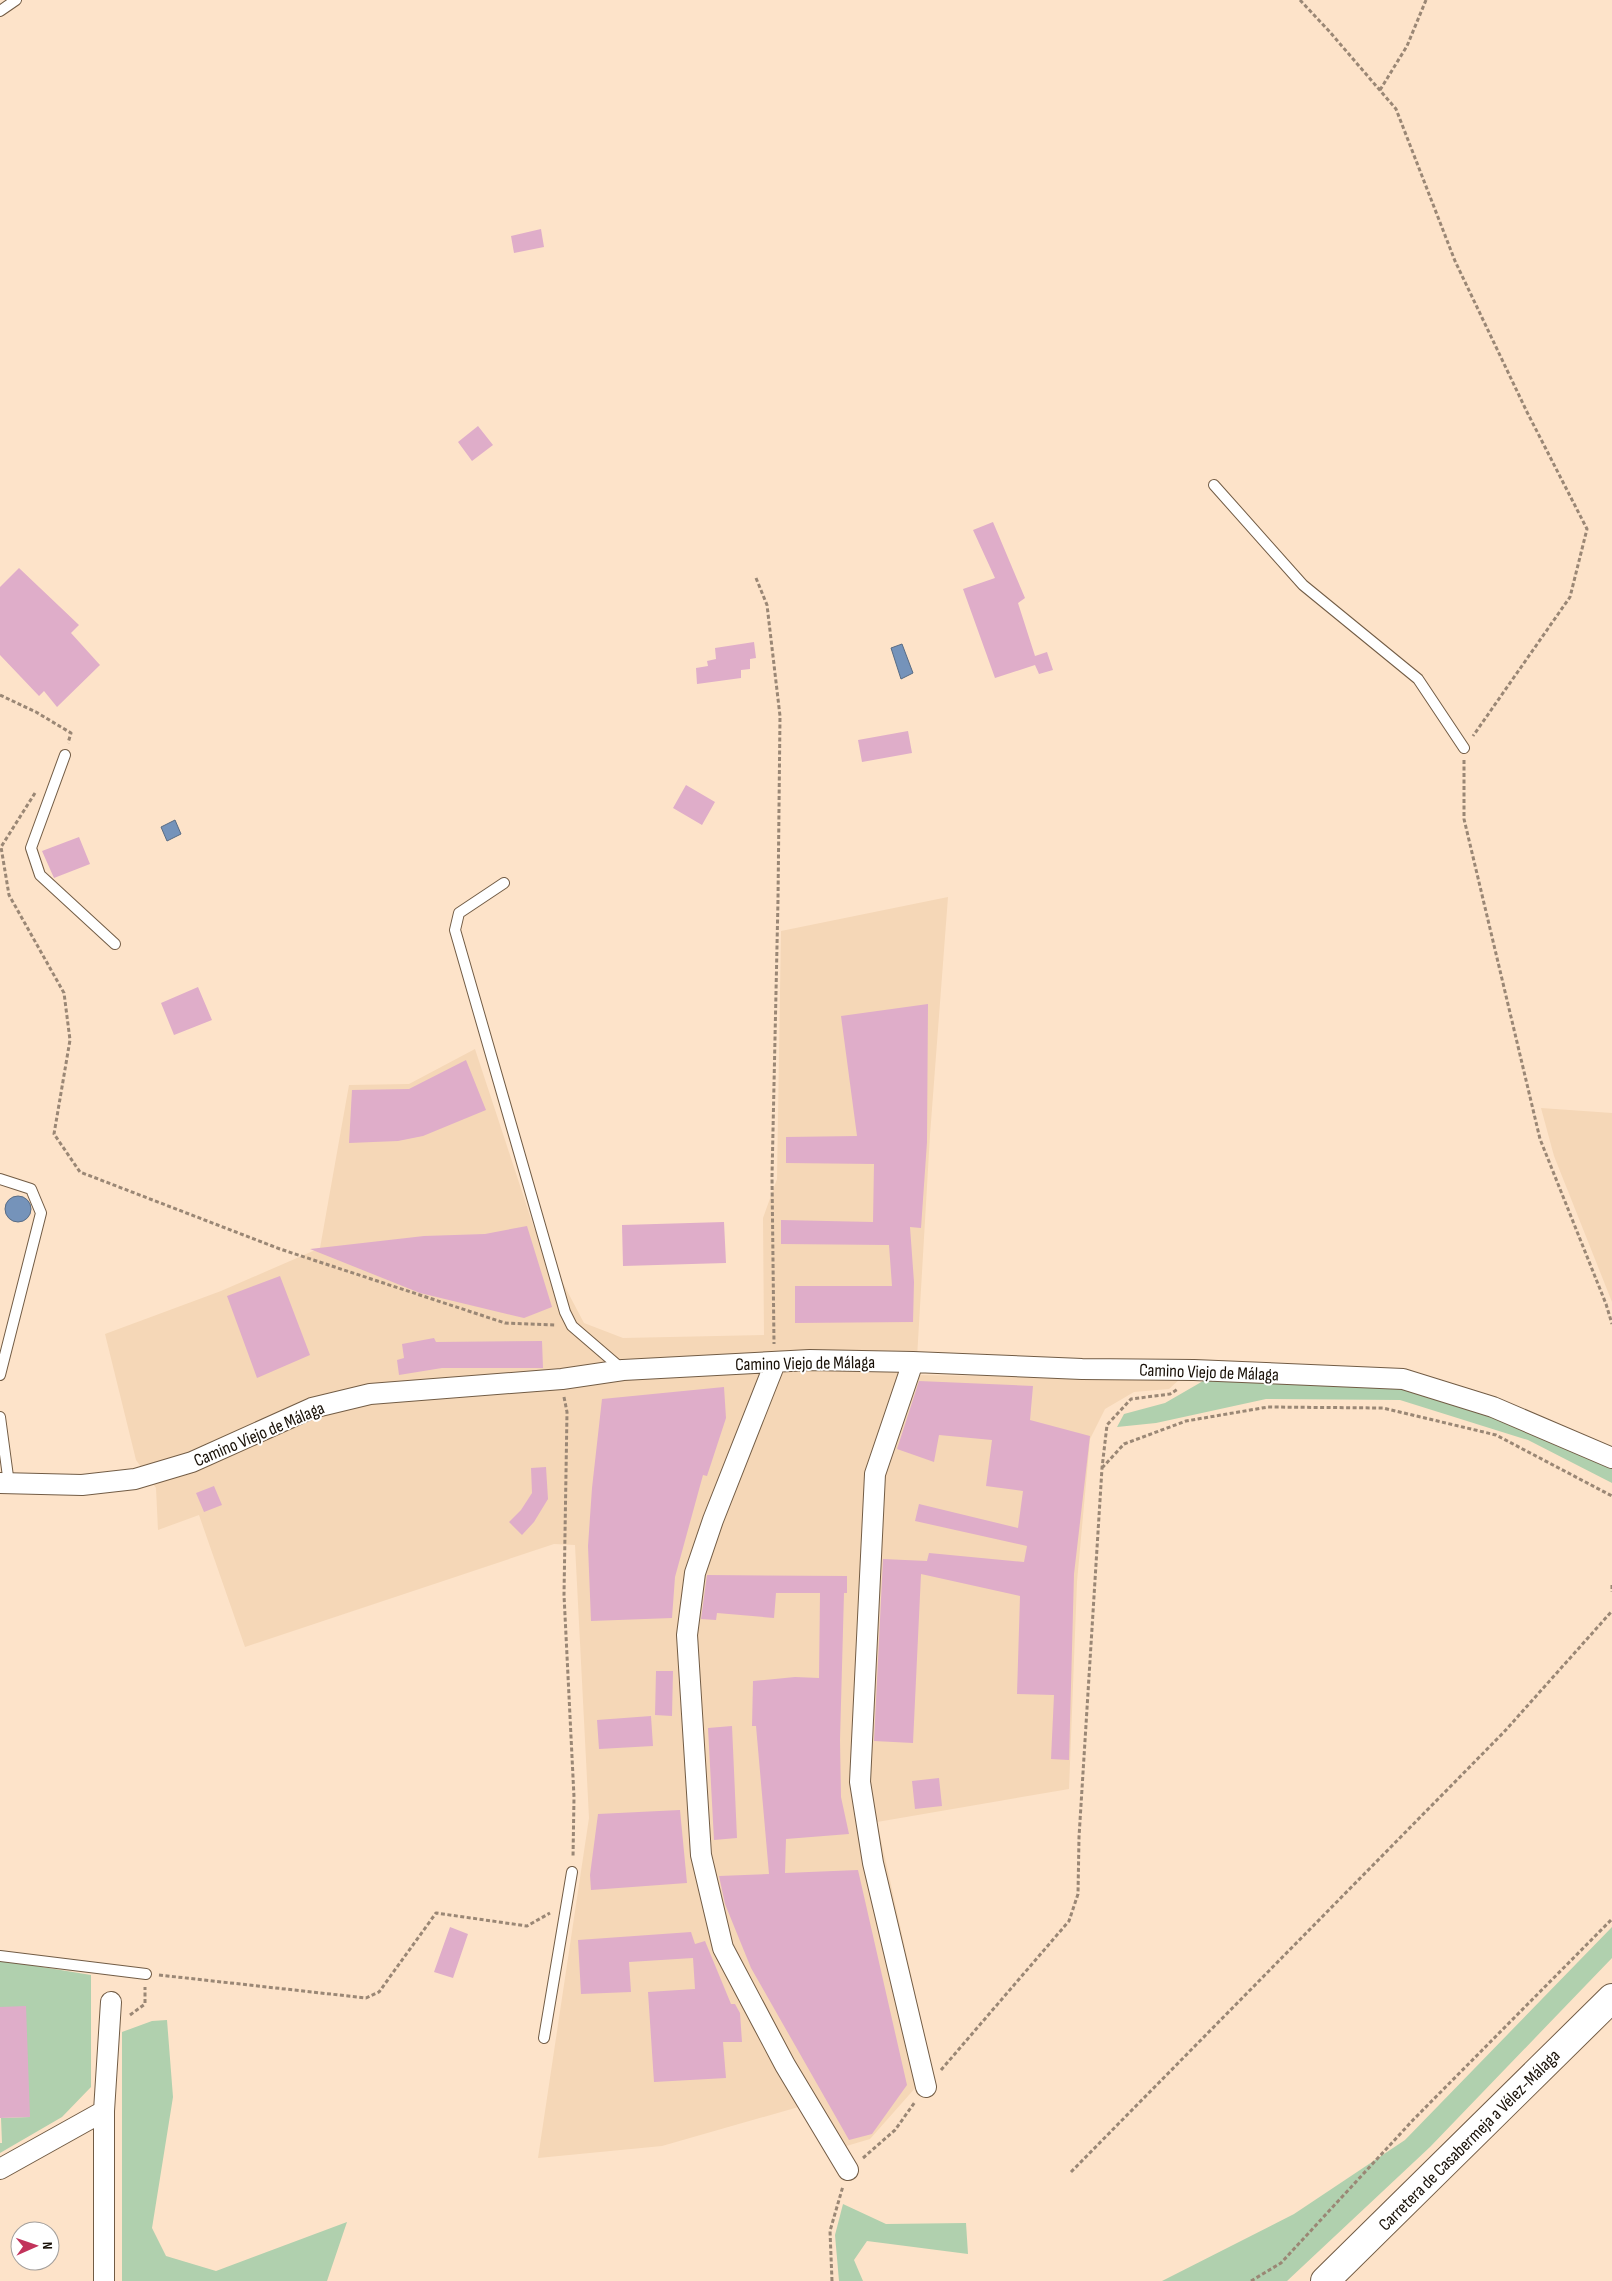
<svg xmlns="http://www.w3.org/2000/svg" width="1612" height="2281" viewBox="0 0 1612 2281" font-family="'Sofia Sans Condensed',sans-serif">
	<rect width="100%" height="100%" fill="#fde3c9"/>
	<path fill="#f5d7b7" d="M 948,897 L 930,1135 L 916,1375 L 1180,1379 L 1169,1389 L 1134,1392 L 1105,1409 L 1090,1439 L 1077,1582 L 1069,1789 L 877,1822 L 932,2069 L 870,2139 L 843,2147 L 814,2101 L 795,2108 L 662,2146 L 538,2158 L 589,1818 L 575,1545 L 554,1544 L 245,1647 L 199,1515 L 158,1530 L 156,1488 L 136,1460 L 105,1334 L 221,1291 L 320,1248 L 349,1085 L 409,1084 L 475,1049 L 534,1228 L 584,1323 L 623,1338 L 764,1335 L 763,1218 L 777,1179 L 781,931 Z
		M 1541,1108 L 1612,1113 L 1612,1302 L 1554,1156 Z"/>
	<path fill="#b0d0ae" d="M 1210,1377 L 1402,1388 L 1536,1432 L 1612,1467 L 1612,1483 L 1528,1440 L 1400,1400 L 1266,1399 L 1156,1423 L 1117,1427 L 1124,1414 L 1165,1403 Z
		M 1612,1927 L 1612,1958 L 1430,2147 L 1287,2281 L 1162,2281 L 1294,2214 L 1405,2140 Z
		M 0,1960 L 91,1975 L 91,2087 L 62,2117 L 0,2153 L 0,2143 L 2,2143 L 1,2118 L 30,2117 L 0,2007 Z
		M 167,2020 L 173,2097 L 152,2228 L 166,2256 L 216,2271 L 347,2222 L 327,2281 L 122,2281 L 122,2032 L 152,2021 Z
		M 843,2204 L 886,2224 L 966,2223 L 968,2254 L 867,2241 L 854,2260 L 863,2281 L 839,2281 L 835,2235 Z"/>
	<path fill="#7593ba" stroke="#596c84" d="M 902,644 L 913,673 L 901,679 L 891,648 Z
		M 175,820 L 181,834 L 167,841 L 161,827 Z
		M5 1209a13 13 0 1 1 26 0a13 13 0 1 1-26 0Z"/>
	<path fill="#dfadc9" d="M 541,229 L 544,247 L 514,253 L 511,236 Z
		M 478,426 L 493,445 L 472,461 L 458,442 Z
		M 993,522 L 1025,598 L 1018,603 L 1035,656 L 1047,652 L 1053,670 L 1039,674 L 1035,665 L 995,678 L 963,589 L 995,578 L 973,530 Z
		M 19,568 L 79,625 L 71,633 L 100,665 L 57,707 L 44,691 L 39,696 L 0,655 L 0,587 Z
		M 754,642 L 756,658 L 750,659 L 750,669 L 741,670 L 741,678 L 697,684 L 696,668 L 708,666 L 707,661 L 716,659 L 715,648 Z
		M 908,731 L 912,753 L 862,762 L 858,740 Z
		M 686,785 L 715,802 L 702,825 L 673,808 Z
		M 79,837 L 90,864 L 54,878 L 42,851 Z
		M 198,987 L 212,1020 L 174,1035 L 161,1003 Z
		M 928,1004 L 927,1142 L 921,1228 L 910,1227 L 914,1282 L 913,1322 L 795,1323 L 795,1286 L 892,1286 L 889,1245 L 781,1244 L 781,1220 L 873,1222 L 874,1164 L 786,1163 L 786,1137 L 857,1136 L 841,1016 Z
		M 466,1060 L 486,1110 L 423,1136 L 398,1141 L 349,1143 L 352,1090 L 409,1089 Z
		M 724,1222 L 726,1263 L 623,1266 L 622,1225 Z
		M 527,1226 L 552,1307 L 524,1318 L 420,1293 L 310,1249 L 424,1236 L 485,1234 Z
		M 280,1276 L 310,1355 L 257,1378 L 227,1296 Z
		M 434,1338 L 436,1342 L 542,1341 L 543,1368 L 442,1368 L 399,1375 L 397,1360 L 404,1358 L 402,1344 Z
		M 919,1381 L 1033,1386 L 1030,1420 L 1090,1436 L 1074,1574 L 1069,1760 L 1051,1759 L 1054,1695 L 1017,1694 L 1020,1596 L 921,1574 L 913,1743 L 874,1741 L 883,1559 L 927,1561 L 929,1553 L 1024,1562 L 1027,1546 L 915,1521 L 919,1504 L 1018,1528 L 1023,1491 L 986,1486 L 992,1440 L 939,1435 L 934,1462 L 897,1449 Z
		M 724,1387 L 726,1418 L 707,1476 L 703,1475 L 675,1577 L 672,1618 L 591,1621 L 588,1546 L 592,1488 L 602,1399 Z
		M 546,1467 L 548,1499 L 534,1522 L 522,1535 L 509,1522 L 521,1510 L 532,1493 L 531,1468 Z
		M 214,1486 L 222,1505 L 204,1512 L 196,1493 Z
		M 707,1575 L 847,1576 L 847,1593 L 844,1593 L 840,1740 L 841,1797 L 849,1834 L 786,1839 L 785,1873 L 858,1870 L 907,2085 L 872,2134 L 849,2140 L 751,1968 L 725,1904 L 719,1876 L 769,1874 L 756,1726 L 752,1726 L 753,1681 L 795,1677 L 819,1678 L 820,1593 L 776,1593 L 774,1618 L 717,1613 L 716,1620 L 701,1619 Z
		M 656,1671 L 673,1671 L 672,1716 L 655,1715 Z
		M 651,1716 L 653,1746 L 599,1749 L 597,1720 Z
		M 732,1726 L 737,1838 L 714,1840 L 708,1728 Z
		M 939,1778 L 942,1806 L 915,1809 L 912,1781 Z
		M 680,1810 L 687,1883 L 591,1890 L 590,1875 L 598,1814 Z
		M 450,1927 L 468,1934 L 453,1978 L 434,1972 Z
		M 691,1932 L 695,1944 L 705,1941 L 731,2004 L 735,2004 L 740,2013 L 742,2042 L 723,2042 L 726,2078 L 654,2082 L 648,1992 L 695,1989 L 693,1958 L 629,1962 L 631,1992 L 581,1994 L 578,1940 Z
		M 26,2006 L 30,2117 L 0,2118 L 0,2007 Z"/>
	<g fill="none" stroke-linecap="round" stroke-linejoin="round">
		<defs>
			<path id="service" d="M 0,11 L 16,0
				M 1214,485 L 1303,585 L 1418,679 L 1464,748
				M 65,755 L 31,848 L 40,875 L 115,944
				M 504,883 L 459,913 L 455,930 L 565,1312 L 572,1326 L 622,1369
				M 0,1179 L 31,1189 L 41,1213 L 0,1375
				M 0,1417 L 9,1484
				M 0,1956 L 146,1974
				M 544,2038 L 572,1872"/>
			<path id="minor" d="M 913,1362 L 875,1474 L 860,1782 L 873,1863 L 926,2087
				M 775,1363 L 713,1520 L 695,1573 L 687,1635 L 701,1855 L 723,1948 L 785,2065 L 848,2170
				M 0,1483 L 82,1485 L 135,1479 L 192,1462 L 312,1408 L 370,1394 L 562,1379 L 623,1370 L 810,1360 L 913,1362 L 1082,1369 L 1194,1370 L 1403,1379 L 1493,1407 L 1612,1458
				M 0,2169 L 104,2111
				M 104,2281 L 104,2111 L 111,2002"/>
			<path id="primary" d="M 1325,2281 L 1612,1998"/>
		</defs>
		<use href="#service" stroke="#725c45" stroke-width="12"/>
		<use href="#minor" stroke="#725c45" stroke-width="22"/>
		<use href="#primary" stroke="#725c45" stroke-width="30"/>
		<path stroke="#9a8775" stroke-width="3" stroke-dasharray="4 2.5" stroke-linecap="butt" d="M 1300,0 L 1329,31 L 1396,109 L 1455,261 L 1527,412 L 1587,529 L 1570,597 L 1473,736
			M 1380,90 L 1407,46 L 1426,0
			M 756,578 L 767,605 L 780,716 L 778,900 L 772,1177 L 774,1344
			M 0,695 L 36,712 L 71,733 L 68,743
			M 1464,760 L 1464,819 L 1540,1139 L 1606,1304 L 1612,1324
			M 35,793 L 1,847 L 9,895 L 64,993 L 70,1040 L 54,1134 L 80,1172 L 280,1249 L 505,1323 L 556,1325
			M 564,1397 L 567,1412 L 564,1595 L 574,1797 L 573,1858
			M 1102,1468 L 1124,1444 L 1186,1421 L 1268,1407 L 1383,1408 L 1496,1435 L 1612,1496
			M 1612,1585 L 1612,1592
			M 159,1975 L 366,1998 L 379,1992 L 436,1913 L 527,1926 L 550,1913
			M 130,2015 L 145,2004 L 145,1987
			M 941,2070 L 1069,1921 L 1078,1894 L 1079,1837 L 1102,1468 L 1107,1425 L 1131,1399 L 1170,1394 L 1178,1389
			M 863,2158 L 895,2130 L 915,2102
			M 1071,2172 L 1504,1732 L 1612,1611
			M 832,2281 L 830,2231 L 843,2186
			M 1251,2281 L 1281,2263 L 1413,2120 L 1612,1919"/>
		<use href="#service" stroke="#fff" stroke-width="10"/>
		<use href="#minor" stroke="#fff" stroke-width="20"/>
		<use href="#primary" stroke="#fff" stroke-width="28"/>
	</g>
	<g text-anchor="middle" stroke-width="4" stroke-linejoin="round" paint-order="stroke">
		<g font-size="18" fill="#181007" stroke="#fff">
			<text transform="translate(805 1363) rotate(-1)" y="6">Camino Viejo de Málaga</text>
			<text transform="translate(1209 1372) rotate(2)" y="6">Camino Viejo de Málaga</text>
			<text transform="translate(259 1434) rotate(-23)" y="6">Camino Viejo de Málaga</text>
			<text transform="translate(1469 2140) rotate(-45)" y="6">Carretera de Casabermeja a Vélez-Málaga</text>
		</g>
	</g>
	<g transform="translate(35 2246) rotate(88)"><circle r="24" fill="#ffffff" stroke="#a39f9c"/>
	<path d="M0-4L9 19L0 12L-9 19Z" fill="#c2335b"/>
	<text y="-8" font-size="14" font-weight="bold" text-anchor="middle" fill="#181007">N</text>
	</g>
</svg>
